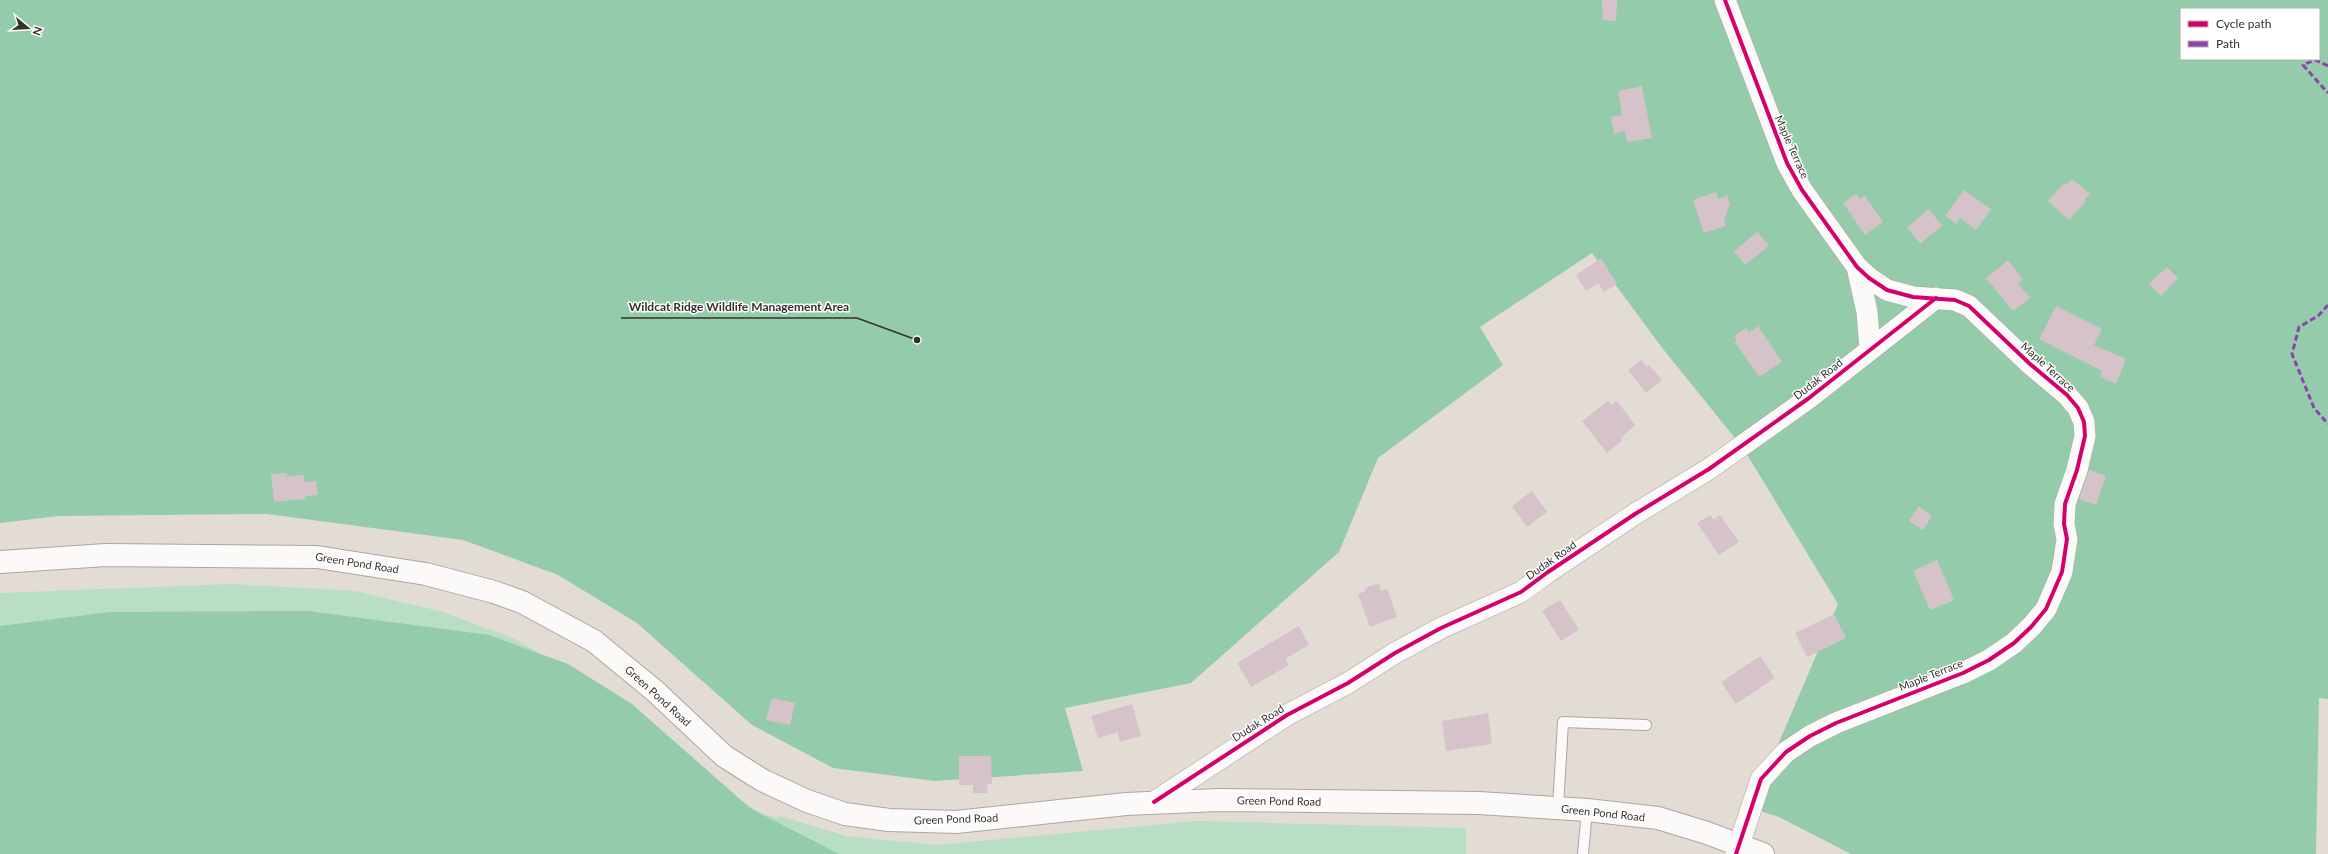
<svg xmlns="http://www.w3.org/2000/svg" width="2328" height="854" viewBox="0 0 2328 854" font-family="Lato,sans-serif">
	<rect width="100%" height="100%" fill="#e3dcd4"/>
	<path fill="#b8dec4" d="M 231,584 L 355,591 L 443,612 L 515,639 L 591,684 L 732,794 L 761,814 L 778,818 L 780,816 L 846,836 L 937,845 L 1197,821 L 1466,828 L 1466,854 L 0,854 L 0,593 Z"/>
	<path fill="#94ccab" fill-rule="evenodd" d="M 0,0 L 2328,0 L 2328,699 L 2319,698 L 2316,854 L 1851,854 L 1779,817 L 1751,808 L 1838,604 L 1743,448 L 1663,349 L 1592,253 L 1480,327 L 1503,365 L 1378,458 L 1339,552 L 1191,683 L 1065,708 L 1083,771 L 935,781 L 833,768 L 752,725 L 637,623 L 558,575 L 463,540 L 267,514 L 59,516 L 0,523 ZM 2181,9 L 2319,9 L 2319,59 L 2181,59 Z
		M 308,611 L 489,635 L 568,664 L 632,704 L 750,808 L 839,854 L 0,854 L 0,626 L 110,612 Z"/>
	<path fill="#d6c2c9" d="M 1602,0 L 1617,0 L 1616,21 L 1603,20 Z
		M 1642,86 L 1652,138 L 1627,142 L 1625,131 L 1614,134 L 1611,117 L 1622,115 L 1618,91 Z
		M 2072,179 L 2090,194 L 2084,200 L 2086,201 L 2069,220 L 2048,201 L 2064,183 L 2066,185 Z
		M 1964,190 L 1991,209 L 1976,230 L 1960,218 L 1956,224 L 1945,216 Z
		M 1716,192 L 1718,199 L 1727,195 L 1730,205 L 1724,219 L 1726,226 L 1704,233 L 1693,200 Z
		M 1856,194 L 1859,199 L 1865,196 L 1883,222 L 1865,235 L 1843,203 Z
		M 1929,209 L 1942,226 L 1920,244 L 1907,227 Z
		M 1757,232 L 1769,246 L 1745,265 L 1734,251 Z
		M 1601,258 L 1617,284 L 1604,292 L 1598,283 L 1586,291 L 1576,275 Z
		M 2008,260 L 2023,279 L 2018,283 L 2030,298 L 2013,311 L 1986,278 Z
		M 2167,267 L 2178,278 L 2161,296 L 2149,284 Z
		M 2056,306 L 2102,329 L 2094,345 L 2126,359 L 2116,384 L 2100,377 L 2102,371 L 2039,339 Z
		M 1758,326 L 1782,362 L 1759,377 L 1735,342 L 1737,340 L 1734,336 L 1746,328 L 1749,332 Z
		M 1641,360 L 1647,367 L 1649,365 L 1662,380 L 1646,393 L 1628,370 Z
		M 1608,401 L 1611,405 L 1617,401 L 1635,425 L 1621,438 L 1623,440 L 1607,453 L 1582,421 Z
		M 2089,470 L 2106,476 L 2096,505 L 2079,499 Z
		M 287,473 L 287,476 L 304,475 L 304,482 L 316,481 L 318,495 L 306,496 L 306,499 L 274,502 L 271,474 Z
		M 1532,491 L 1547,512 L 1527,527 L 1512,506 Z
		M 1919,506 L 1932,516 L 1923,530 L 1909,521 Z
		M 1710,515 L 1714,520 L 1720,515 L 1739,542 L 1719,555 L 1697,523 Z
		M 1937,560 L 1954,600 L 1930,610 L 1913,571 Z
		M 1379,583 L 1381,591 L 1387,589 L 1397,617 L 1370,627 L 1358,594 L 1366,591 L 1365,588 Z
		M 1560,600 L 1579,630 L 1561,641 L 1542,611 Z
		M 1834,614 L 1846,638 L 1807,657 L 1795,633 Z
		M 1299,626 L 1309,645 L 1285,659 L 1289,665 L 1251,687 L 1237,663 Z
		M 1760,656 L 1775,678 L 1736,704 L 1721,682 Z
		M 772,698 L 795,703 L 790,725 L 766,720 Z
		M 1132,704 L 1141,736 L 1120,742 L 1118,732 L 1098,738 L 1091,716 Z
		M 1488,713 L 1492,744 L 1446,751 L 1442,721 Z
		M 959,756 L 991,756 L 992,784 L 987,784 L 988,793 L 973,793 L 973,785 L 959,785 Z"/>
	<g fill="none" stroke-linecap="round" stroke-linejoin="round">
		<defs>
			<path id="lane" d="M 1558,808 L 1563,722 L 1646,725
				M 1583,854 L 1587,810"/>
			<path id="street" d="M 1725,0 L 1787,163 L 1802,190 L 1857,267 L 1869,278 L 1887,290 L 1913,297 L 1955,300 L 1969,306 L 2030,364 L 2067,395 L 2078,408 L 2084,422 L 2085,436 L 2077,470 L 2065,504 L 2064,524 L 2067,539 L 2062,572 L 2046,609 L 2031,627 L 2014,643 L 1989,660 L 1963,673 L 1836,723 L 1810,736 L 1786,752 L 1761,779 L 1736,854
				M 1857,267 L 1867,312 L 1870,349
				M 1154,802 L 1287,715 L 1348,683 L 1395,653 L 1441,628 L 1521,592 L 1548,572 L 1635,514 L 1709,469 L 1809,398 L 1936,298"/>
			<path id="primary" d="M 0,562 L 106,555 L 317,557 L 426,574 L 494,592 L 522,602 L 594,641 L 655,691 L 724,756 L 762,780 L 807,801 L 845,814 L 889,820 L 956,822 L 1126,804 L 1218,800 L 1479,803 L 1587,810 L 1658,818 L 1707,833 L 1763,854"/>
		</defs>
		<use href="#lane" stroke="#aba6a0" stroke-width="12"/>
		<use href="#street" stroke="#aba6a0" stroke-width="22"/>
		<use href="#primary" stroke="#aba6a0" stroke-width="24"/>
		<use href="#lane" stroke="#fbfaf9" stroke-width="10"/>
		<use href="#street" stroke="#fbfaf9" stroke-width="21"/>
		<use href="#primary" stroke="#fbfaf9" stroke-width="22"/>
		<path stroke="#8e44ad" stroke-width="3" stroke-dasharray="6 3" stroke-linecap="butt" d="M 2328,66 L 2315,60 L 2303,65 L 2328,93
			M 2328,305 L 2318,316 L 2299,327 L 2292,354 L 2314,408 L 2328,424"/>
		<defs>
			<path id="cycleway" d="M 1725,0 L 1787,163 L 1802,190 L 1857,267 L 1869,278 L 1887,290 L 1913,297 L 1955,300 L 1969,306 L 2030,364 L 2067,395 L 2078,408 L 2084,422 L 2085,436 L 2077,470 L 2065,504 L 2064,524 L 2067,539 L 2062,572 L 2046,609 L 2031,627 L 2014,643 L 1989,660 L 1963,673 L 1836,723 L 1810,736 L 1786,752 L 1761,779 L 1736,854
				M 1154,802 L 1287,715 L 1348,683 L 1395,653 L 1441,628 L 1521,592 L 1548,572 L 1635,514 L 1709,469 L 1809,398 L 1936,298"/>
		</defs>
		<use href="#cycleway" stroke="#fff" stroke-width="6"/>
		<use href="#cycleway" stroke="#d6006c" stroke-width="4"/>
	</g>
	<g text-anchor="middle" stroke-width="3" stroke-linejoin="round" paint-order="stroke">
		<g font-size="11" fill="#36312b" stroke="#fff">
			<text transform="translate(1792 147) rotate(66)" y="4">Maple Terrace</text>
			<text transform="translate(2048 367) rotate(42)" y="4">Maple Terrace</text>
			<text transform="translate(1818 379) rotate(-38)" y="4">Dudak Road</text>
			<text transform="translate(1551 560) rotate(-35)" y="4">Dudak Road</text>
			<text transform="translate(357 563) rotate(9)" y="4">Green Pond Road</text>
			<text transform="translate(1931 675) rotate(-22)" y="4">Maple Terrace</text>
			<text transform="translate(658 696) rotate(42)" y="4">Green Pond Road</text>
			<text transform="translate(1258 723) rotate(-32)" y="4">Dudak Road</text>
			<text transform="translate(1279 801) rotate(1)" y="4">Green Pond Road</text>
			<text transform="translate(1603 813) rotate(6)" y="4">Green Pond Road</text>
			<text transform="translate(956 819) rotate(-2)" y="4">Green Pond Road</text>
		</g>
	</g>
	<path fill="none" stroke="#36312b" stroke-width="1.5" d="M917 340L857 318H621"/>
	<circle fill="#36312b" stroke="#fff" stroke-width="1.5" cx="917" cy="340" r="4"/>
	<g font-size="12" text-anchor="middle" font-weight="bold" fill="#36312b" stroke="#fff" stroke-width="3" stroke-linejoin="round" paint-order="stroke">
		<text x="739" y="311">Wildcat Ridge Wildlife Management Area</text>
	</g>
	<rect x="2180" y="8" width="140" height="52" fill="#ffffff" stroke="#afadaa"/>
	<rect x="2188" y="21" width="20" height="6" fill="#d6006c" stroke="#afadaa"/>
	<text x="2216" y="28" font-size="12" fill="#36312b">Cycle path</text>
	<rect x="2188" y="41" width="20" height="6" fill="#8e44ad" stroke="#afadaa"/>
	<text x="2216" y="48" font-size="12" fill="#36312b">Path</text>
	<g transform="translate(28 28) rotate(108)" stroke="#ffffff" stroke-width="3" paint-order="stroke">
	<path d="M0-3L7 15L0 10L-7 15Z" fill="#36312b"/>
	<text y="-6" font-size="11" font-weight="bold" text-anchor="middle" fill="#36312b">N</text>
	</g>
</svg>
